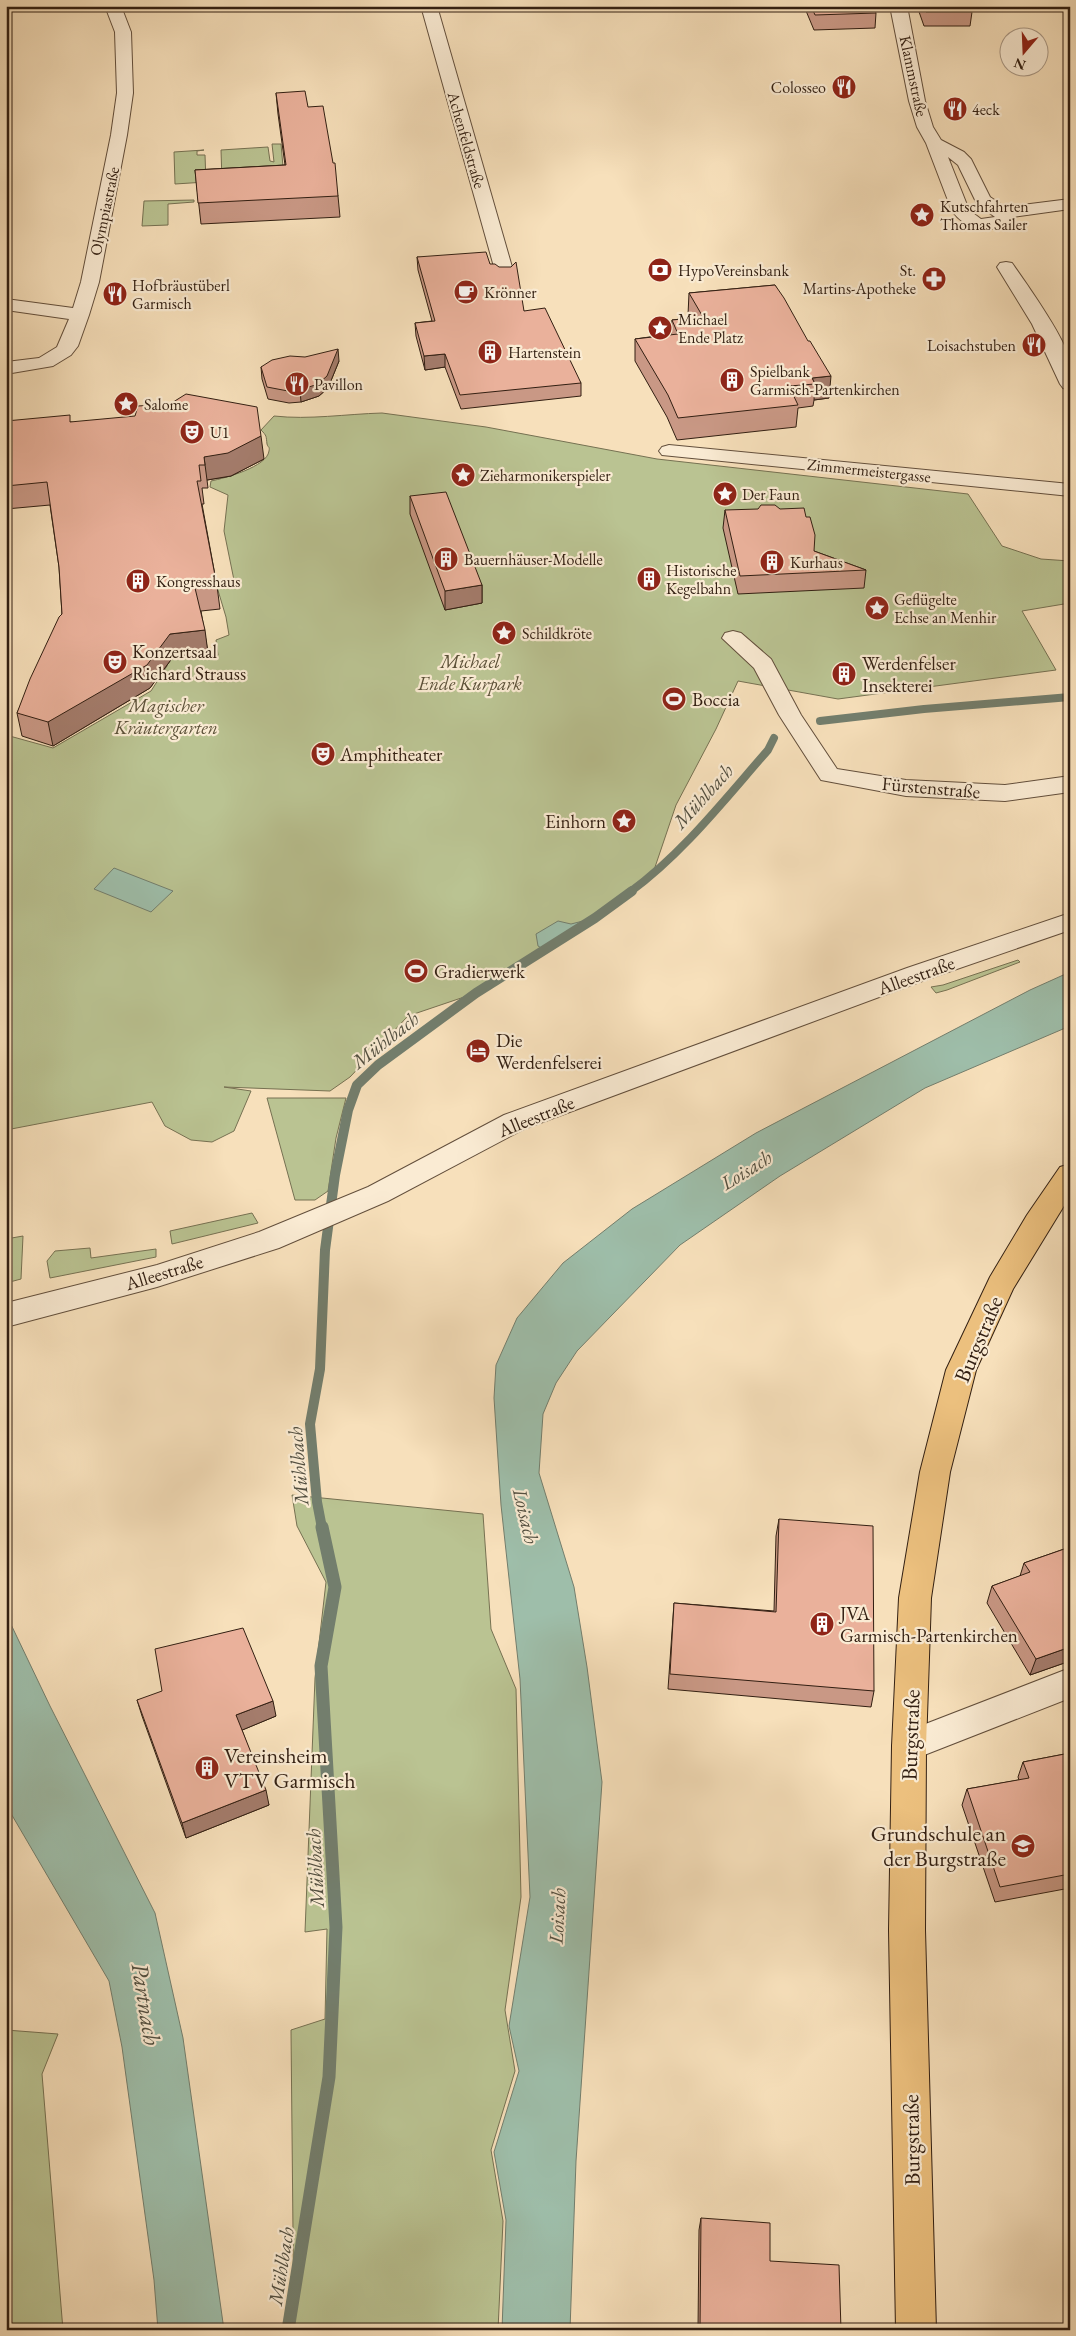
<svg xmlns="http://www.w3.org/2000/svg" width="1076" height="2336" viewBox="0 0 1076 2336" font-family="'EB Garamond',serif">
	<rect width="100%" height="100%" fill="#f7e0bb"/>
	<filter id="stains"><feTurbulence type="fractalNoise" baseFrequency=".004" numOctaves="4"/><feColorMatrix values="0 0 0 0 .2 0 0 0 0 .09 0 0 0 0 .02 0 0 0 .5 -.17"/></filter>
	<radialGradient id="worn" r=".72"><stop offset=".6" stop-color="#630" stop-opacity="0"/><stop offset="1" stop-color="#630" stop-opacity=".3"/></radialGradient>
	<path fill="#bac392" stroke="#767152" d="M 272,144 L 281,144 L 284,178 L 222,181 L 221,150 L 268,147 L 270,161 L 274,162 Z
		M 204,150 L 197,151 L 197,155 L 205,155 L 206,182 L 175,184 L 174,152 Z
		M 194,200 L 194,202 L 168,204 L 168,225 L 142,226 L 144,201 Z
		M 382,413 L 486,427 L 657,459 L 968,494 L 1002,546 L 1041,559 L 1070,561 L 1070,603 L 1022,611 L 1056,670 L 838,699 L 738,681 L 716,729 L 676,805 L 652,876 L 595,918 L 476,993 L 408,1016 L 350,1077 L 330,1091 L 224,1087 L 251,1091 L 234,1131 L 212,1142 L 191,1140 L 165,1126 L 152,1102 L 6,1130 L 6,735 L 53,748 L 151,691 L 167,666 L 166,660 L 218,655 L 216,640 L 229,635 L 226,617 L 217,587 L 235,585 L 224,531 L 228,495 L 210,487 L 211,481 C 225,478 267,467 269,451 C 270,446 268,448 267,444 C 266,436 267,436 261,430 L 274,416 C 309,420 346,414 382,413 Z
		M 1018,960 L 1020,962 L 947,990 L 936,993 L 931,987 L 943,985 Z
		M 267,1098 L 346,1098 L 336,1138 L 328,1191 L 315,1200 L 295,1200 Z
		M 252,1213 L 258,1223 L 172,1244 L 170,1231 Z
		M 23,1236 L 21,1279 L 6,1283 L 6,1239 Z
		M 90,1248 L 91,1258 L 156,1249 L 156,1257 L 50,1278 L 47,1261 L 55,1251 Z
		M 292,1495 L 483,1514 L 491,1629 L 516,1689 L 521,1897 L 505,2010 L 515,2071 L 491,2150 L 503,2221 L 498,2330 L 294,2330 L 291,2030 L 325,2019 L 327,1929 L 305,1932 L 315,1678 L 326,1582 L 297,1526 Z
		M 6,2030 L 58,2034 L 42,2074 L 63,2330 L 6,2330 Z"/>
	<path fill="#9ebeaa" stroke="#737e6d" d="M 114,868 L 173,891 L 151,912 L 94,889 Z
		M 595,918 L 545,950 L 538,946 L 536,934 L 558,921 L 571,924 Z
		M 1070,972 L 1070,1026 L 925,1088 L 780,1176 L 680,1245 L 577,1351 L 556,1383 L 543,1414 L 539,1473 L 574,1587 L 587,1667 L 602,1782 L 576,2161 L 570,2330 L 502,2330 L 506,2220 L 494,2152 L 519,2071 L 509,2026 L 530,1897 L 520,1679 L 501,1505 L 494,1398 L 496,1365 L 517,1318 L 563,1263 L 632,1209 L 756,1133 L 1030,990 Z
		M 6,1614 L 50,1706 L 155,1913 L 183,2038 L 224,2330 L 158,2330 L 154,2280 L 122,2047 L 109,1981 L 6,1805 Z"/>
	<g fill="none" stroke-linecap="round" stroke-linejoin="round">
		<path stroke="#737e6d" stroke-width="8" d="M 820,721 L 924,709 L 1070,697
			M 630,892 C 683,853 725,799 768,750 L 774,738"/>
		<path stroke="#737e6d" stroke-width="10" d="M 322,1528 L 317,1502 L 310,1424 L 320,1369 L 325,1250 L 335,1175 L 348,1110 L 357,1085 L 378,1065 L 476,993 L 595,918 L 632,891"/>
		<path stroke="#737e6d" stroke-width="13" d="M 288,2330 L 329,2077 L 336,1927 L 321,1666 L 335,1587 L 322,1527"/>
		<defs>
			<path id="minor" d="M 105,6 L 121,6 L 131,32 L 133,93 L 127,135 L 99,282 L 89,315 L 78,346 L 71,355 L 53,366 L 6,374 L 6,362 L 39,358 L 57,347 L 69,319 L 6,310 L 6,299 L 73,308 L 81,282 L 111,135 L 117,93 L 115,32 Z
				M 421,6 L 437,6 L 514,274 L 511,278 L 499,278 L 496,274 Z
				M 890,6 L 906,6 L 908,11 L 925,101 L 933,127 L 941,140 L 964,152 L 971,159 L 990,197 L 1005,207 L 1070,199 L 1070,209 L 1012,217 L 1008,224 C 987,234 966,230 952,211 L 926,143 L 917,127 L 909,101 ZM 948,157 L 958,165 L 977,204 L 995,217 L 981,219 L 969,210 Z
				M 1006,262 L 1012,263 C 1026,283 1067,340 1070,362 C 1071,371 1070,381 1070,390 L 1063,388 L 1060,384 L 1032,324 L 997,267 L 1000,263 Z
				M 669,445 L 1070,484 L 1070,496 L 662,455 L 659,451 L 662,447 Z
				M 733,631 L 741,633 L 771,659 L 801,715 L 837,769 L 906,780 L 1005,785 L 1070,776 L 1070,792 L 1005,801 L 906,796 L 821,780 L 779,715 L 754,668 L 722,638 L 725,633 Z
				M 1070,1668 L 1070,1698 L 909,1761 L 897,1757 L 892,1746 L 897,1735 Z"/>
			<path id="tertiary" d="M 1070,913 L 1070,930 L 925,980 L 524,1129 L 388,1201 L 279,1248 L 157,1287 L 6,1327 L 6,1303 L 157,1265 L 259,1232 L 368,1187 L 504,1115 L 907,968 Z"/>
			<path id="primary" d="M 1070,1164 L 1070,1196 L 1013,1289 L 976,1370 L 950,1472 L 931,1598 L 926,1746 L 925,1930 L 936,2330 L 896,2330 L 889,1930 L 892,1746 L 899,1598 L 920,1472 L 946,1370 L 990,1277 L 1027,1215 L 1060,1167 Z"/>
		</defs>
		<use href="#minor" stroke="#634f3c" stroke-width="2"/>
		<use href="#tertiary" stroke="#634f3c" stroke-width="2"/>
		<use href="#primary" stroke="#321f12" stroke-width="2"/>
		<use href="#minor" fill="#faebd3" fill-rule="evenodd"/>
		<use href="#tertiary" fill="#faebd3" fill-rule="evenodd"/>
		<use href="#primary" fill="#ecc07e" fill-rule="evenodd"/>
	</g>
	<path fill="#c99885" stroke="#321f12" d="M 804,6 L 872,6 L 876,13 L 875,28 L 814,30 Z
		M 917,6 L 970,6 L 972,12 L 970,26 L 924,26 Z
		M 276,93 L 308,107 L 338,196 L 340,217 L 201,224 L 195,170 L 285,165 L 278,114 Z
		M 417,257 L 490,264 L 524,311 L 581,383 L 581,396 L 461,409 L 445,367 L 425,370 L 416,336 L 415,323 L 432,321 L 418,270 Z
		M 775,285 L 829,398 L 814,400 L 813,406 L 798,408 L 796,427 L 677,440 L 667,417 L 635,361 L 635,339 L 671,334 L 672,320 L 690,318 L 688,315 L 689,293 Z
		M 339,361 L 328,388 L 319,396 L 301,402 L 289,403 L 268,399 L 262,379 L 261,367 Z
		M 6,421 L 71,422 L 264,459 L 231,476 L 207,480 L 208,488 L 202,488 L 204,504 L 202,504 L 217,586 L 220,609 L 201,611 L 208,653 L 173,657 L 150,688 L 53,746 L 22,736 L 17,713 L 62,614 L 59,567 L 50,505 L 6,509 Z
		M 410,496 L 482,585 L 482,603 L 445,610 L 410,514 Z
		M 725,510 L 814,551 L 866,570 L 864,588 L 738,594 L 723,528 Z
		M 779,1519 L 874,1691 L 871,1707 L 668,1689 L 674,1603 L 774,1611 L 776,1536 Z
		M 1070,1547 L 1070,1661 L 1030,1675 L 987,1603 L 992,1586 L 1020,1576 L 1024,1563 Z
		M 137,1700 L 276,1716 L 242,1730 L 269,1805 L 186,1838 L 142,1716 Z
		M 1070,1753 L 1070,1888 L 995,1902 L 962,1805 L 967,1789 L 1019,1780 L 1018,1777 L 1023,1762 Z
		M 701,2218 L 770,2261 L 841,2330 L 698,2330 L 699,2230 Z"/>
	<path fill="#a47c6c" stroke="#321f12" d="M 338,349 L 339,361 L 328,388 L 319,396 L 301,402 L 300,390 Z
		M 445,354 L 445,367 L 425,370 L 424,356 Z
		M 831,376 L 829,398 L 814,400 L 815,384 L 812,378 Z
		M 261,436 L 264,459 L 231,476 L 207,480 L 204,457 Z
		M 482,585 L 482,603 L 445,610 L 445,591 Z
		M 205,630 L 208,653 L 173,657 L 150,688 L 53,746 L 48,722 L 170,634 Z
		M 1070,1647 L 1070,1661 L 1030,1675 L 1036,1659 Z
		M 273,1701 L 276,1716 L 240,1731 L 236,1715 Z
		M 266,1790 L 269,1805 L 186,1838 L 182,1823 Z"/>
	<path fill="#eab19b" stroke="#321f12" d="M 811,6 L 872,6 L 876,13 L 815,15 Z
		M 924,6 L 970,6 L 972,12 L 926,12 Z
		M 305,91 L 308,107 L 323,106 L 333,163 L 335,163 L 338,196 L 198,203 L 195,170 L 286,165 L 276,93 Z
		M 486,252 L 490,264 L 495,264 L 499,267 L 511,267 L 516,262 L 524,311 L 545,308 L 581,383 L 460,395 L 445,354 L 424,356 L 415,323 L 435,321 L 417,257 Z
		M 775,285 L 784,298 L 808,341 L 810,341 L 831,376 L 812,378 L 815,384 L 789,386 L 798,405 L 678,418 L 668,395 L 635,339 L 678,334 L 672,320 L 703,317 L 689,293 Z
		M 338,349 L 327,376 L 318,384 L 300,390 L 288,391 L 267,387 L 261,367 L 272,360 L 290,356 L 305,357 Z
		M 186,394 L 257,407 L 261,436 L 228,453 L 204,457 L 205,465 L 199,465 L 201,481 L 197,481 L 217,586 L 195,588 L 205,630 L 170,634 L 147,665 L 48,722 L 17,713 L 30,679 L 59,617 L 62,614 L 59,567 L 47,482 L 6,486 L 6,421 L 70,415 L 70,422 L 135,416 L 138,406 L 170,404 Z
		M 446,492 L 482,585 L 445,591 L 410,496 Z
		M 761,505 L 775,505 L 780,509 L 804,508 L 806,517 L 810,517 L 815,535 L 814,551 L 866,570 L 740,576 L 725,510 L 758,509 Z
		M 779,1519 L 873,1526 L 874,1691 L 670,1674 L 674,1603 L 776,1612 Z
		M 1070,1547 L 1070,1647 L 1036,1659 L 992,1586 L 1030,1572 L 1024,1563 Z
		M 243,1628 L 273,1701 L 236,1715 L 266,1790 L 182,1823 L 137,1700 L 162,1691 L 155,1649 Z
		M 1070,1753 L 1070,1874 L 1000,1887 L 967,1789 L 1029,1778 L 1023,1762 Z
		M 701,2218 L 770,2223 L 770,2261 L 839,2265 L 841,2330 L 700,2330 Z"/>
	<defs>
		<symbol id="restaurant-disc" viewBox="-11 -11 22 22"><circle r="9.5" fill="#8f2418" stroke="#faebd3"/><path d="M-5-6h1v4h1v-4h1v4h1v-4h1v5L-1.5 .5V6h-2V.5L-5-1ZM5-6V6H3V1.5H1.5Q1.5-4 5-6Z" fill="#fff"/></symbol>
		<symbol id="sight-disc" viewBox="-11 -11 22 22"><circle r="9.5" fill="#8f2418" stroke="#faebd3"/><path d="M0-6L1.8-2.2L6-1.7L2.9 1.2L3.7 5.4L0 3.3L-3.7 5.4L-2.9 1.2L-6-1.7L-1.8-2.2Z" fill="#fff"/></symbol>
		<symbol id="bank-disc" viewBox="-11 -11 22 22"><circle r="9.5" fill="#8f2418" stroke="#faebd3"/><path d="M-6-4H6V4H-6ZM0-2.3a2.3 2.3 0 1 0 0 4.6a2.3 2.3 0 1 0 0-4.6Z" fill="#fff"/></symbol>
		<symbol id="pharmacy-disc" viewBox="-11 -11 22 22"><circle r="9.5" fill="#8f2418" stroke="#faebd3"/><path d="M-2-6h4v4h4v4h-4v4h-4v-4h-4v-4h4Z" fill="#fff"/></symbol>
		<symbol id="cafe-disc" viewBox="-11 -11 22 22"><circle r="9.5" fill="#8f2418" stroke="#faebd3"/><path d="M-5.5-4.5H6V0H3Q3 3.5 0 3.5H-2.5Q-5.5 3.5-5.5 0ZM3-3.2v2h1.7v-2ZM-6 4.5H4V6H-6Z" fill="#fff"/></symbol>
		<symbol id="building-disc" viewBox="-11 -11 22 22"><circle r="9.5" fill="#8f2418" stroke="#faebd3"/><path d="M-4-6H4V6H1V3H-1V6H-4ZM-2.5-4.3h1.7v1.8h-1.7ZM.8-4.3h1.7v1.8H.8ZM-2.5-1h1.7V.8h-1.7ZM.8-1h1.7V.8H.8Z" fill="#fff"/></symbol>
		<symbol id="theatre-disc" viewBox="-11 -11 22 22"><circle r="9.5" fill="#8f2418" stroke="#faebd3"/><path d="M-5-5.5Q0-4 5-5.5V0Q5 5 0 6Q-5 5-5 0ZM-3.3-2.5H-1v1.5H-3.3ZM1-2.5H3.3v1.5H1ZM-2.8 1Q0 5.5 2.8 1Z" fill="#fff"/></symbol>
		<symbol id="stadium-disc" viewBox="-11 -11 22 22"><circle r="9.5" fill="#8f2418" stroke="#faebd3"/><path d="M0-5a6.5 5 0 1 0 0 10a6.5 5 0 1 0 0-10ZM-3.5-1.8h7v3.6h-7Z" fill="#fff"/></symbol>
		<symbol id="hotel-disc" viewBox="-11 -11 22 22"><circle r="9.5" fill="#8f2418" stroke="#faebd3"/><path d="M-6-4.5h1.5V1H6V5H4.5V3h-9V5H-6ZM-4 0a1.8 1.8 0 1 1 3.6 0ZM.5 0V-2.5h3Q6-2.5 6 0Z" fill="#fff"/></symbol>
		<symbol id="school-disc" viewBox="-11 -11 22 22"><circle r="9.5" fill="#8f2418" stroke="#faebd3"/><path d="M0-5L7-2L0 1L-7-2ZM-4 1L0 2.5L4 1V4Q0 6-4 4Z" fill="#fff"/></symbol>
	</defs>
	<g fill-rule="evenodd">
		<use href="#restaurant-disc" x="830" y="73" width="28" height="28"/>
		<use href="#restaurant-disc" x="941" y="95" width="28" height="28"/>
		<use href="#sight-disc" x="908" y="201" width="28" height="28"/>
		<use href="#bank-disc" x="646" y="256" width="28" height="28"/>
		<use href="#pharmacy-disc" x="920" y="265" width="28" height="28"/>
		<use href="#cafe-disc" x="452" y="278" width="28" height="28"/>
		<use href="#restaurant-disc" x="101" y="280" width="28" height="28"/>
		<use href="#sight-disc" x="646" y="314" width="28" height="28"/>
		<use href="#restaurant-disc" x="1020" y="331" width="28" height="28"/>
		<use href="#building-disc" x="476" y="338" width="28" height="28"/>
		<use href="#building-disc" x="718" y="366" width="28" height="28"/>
		<use href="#restaurant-disc" x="283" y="370" width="28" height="28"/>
		<use href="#sight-disc" x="112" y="390" width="28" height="28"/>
		<use href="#theatre-disc" x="178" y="418" width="28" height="28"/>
		<use href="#sight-disc" x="449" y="461" width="28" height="28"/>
		<use href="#sight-disc" x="711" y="480" width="28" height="28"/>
		<use href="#building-disc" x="432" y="545" width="28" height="28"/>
		<use href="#building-disc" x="758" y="548" width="28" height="28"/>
		<use href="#building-disc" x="635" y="565" width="28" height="28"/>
		<use href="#building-disc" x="124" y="567" width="28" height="28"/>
		<use href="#sight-disc" x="863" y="594" width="28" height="28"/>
		<use href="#sight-disc" x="490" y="619" width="28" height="28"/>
		<use href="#theatre-disc" x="101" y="648" width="28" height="28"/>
		<use href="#building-disc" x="830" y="660" width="28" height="28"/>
		<use href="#stadium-disc" x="660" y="685" width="28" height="28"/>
		<use href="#theatre-disc" x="309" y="740" width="28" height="28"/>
		<use href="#sight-disc" x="610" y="807" width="28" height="28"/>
		<use href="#stadium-disc" x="402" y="957" width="28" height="28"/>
		<use href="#hotel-disc" x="464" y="1037" width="28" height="28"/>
		<use href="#building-disc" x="808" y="1610" width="28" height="28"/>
		<use href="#building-disc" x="193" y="1754" width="28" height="28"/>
		<use href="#school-disc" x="1009" y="1832" width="28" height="28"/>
	</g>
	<g text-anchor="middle" stroke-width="4.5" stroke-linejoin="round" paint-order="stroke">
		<g font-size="16" fill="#321f12" stroke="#faebd3">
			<text transform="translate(914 76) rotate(78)" y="6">Klammstraße</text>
			<text transform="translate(467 140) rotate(74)" y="6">Achenfeldstraße</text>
			<text transform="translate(104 211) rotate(-78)" y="6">Olympiastraße</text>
			<text transform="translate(869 470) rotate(6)" y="6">Zimmermeistergasse</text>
		</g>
		<g font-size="16" fill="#321f12" stroke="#faebd3" text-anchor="start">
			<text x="826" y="93" text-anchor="end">Colosseo</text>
			<text x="972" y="115">4eck</text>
			<text x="940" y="212">Kutschfahrten<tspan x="940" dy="18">Thomas Sailer</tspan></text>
			<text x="678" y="276">HypoVereinsbank</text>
			<text x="916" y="276" text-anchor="end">St.<tspan x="916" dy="18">Martins-Apotheke</tspan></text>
			<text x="132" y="291">Hofbräustüberl<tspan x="132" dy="18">Garmisch</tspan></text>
			<text x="484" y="298">Krönner</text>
			<text x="678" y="325">Michael<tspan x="678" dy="18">Ende Platz</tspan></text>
			<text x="1016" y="351" text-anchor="end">Loisachstuben</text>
			<text x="508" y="358">Hartenstein</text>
			<text x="750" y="377">Spielbank<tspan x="750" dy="18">Garmisch-Partenkirchen</tspan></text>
			<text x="314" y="390">Pavillon</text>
			<text x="144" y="410">Salome</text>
			<text x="210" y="438">U1</text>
			<text x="480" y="481">Zieharmonikerspieler</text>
			<text x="742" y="500">Der Faun</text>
			<text x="464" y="565">Bauernhäuser-Modelle</text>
			<text x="790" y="568">Kurhaus</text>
			<text x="666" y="576">Historische<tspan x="666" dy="18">Kegelbahn</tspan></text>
			<text x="156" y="587">Kongresshaus</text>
			<text x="894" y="605">Geflügelte<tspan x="894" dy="18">Echse an Menhir</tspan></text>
			<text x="522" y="639">Schildkröte</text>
		</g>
		<g font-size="19" fill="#321f12" stroke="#faebd3" text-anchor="start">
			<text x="132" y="658">Konzertsaal<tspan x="132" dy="22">Richard Strauss</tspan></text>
			<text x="862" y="670">Werdenfelser<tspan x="862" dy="22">Insekterei</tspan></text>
			<text x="692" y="706">Boccia</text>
			<text x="340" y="761">Amphitheater</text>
			<text x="606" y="828" text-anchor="end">Einhorn</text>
			<text x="434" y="978">Gradierwerk</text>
			<text x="496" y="1047">Die<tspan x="496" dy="22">Werdenfelserei</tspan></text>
			<text x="840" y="1620">JVA<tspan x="840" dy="22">Garmisch-Partenkirchen</tspan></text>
		</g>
		<g font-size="19" font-style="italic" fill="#5b5038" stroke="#faebd3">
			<text x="470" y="668">Michael<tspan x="470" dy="22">Ende Kurpark</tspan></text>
			<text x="166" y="712">Magischer<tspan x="166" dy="22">Kräutergarten</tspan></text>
		</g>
		<g font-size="19" fill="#321f12" stroke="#faebd3">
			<text transform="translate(931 787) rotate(5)" y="7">Fürstenstraße</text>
			<text transform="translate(916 975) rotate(-20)" y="7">Alleestraße</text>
			<text transform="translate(536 1116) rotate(-22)" y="7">Alleestraße</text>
			<text transform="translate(164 1272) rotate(-17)" y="7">Alleestraße</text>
		</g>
		<g font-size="20" font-style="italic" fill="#524f40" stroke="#faebd3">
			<text transform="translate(703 796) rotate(-48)" y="7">Mühlbach</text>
			<text transform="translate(385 1040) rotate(-38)" y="7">Mühlbach</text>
			<text transform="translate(746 1170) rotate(-32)" y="7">Loisach</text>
			<text transform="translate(298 1466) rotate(-95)" y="7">Mühlbach</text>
			<text transform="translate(526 1516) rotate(77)" y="7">Loisach</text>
			<text transform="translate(315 1868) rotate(-93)" y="7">Mühlbach</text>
			<text transform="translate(557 1916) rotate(-87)" y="7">Loisach</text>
			<text transform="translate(281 2266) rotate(-81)" y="7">Mühlbach</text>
		</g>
		<g font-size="22" fill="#321f12" stroke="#faebd3">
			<text transform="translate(978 1339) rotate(-67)" y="8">Burgstraße</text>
			<text transform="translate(910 1735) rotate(-88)" y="8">Burgstraße</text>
			<text transform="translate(911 2140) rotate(-91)" y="8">Burgstraße</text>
		</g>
		<g font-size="22" fill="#321f12" stroke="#faebd3" text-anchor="start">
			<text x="224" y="1763">Vereinsheim<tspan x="224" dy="25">VTV Garmisch</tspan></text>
			<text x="1006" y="1841" text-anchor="end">Grundschule an<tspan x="1006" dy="25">der Burgstraße</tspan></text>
		</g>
		<g font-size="24" font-style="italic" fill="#524f40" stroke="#faebd3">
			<text transform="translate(146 2004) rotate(81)" y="8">Partnach</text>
		</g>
	</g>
	<rect width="1076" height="2336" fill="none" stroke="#f7e0bb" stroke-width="25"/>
	<rect x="8" y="8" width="1061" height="2321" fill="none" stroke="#321f12" stroke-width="2.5"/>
	<rect x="12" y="12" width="1051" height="2311" fill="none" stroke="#321f12"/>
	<g transform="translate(1024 52) rotate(199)"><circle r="24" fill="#faebd3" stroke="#aa9986"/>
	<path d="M0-4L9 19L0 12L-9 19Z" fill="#8f2418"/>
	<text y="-8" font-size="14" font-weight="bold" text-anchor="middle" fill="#321f12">N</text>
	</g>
	<rect width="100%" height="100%" filter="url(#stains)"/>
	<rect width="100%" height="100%" fill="url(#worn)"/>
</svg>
